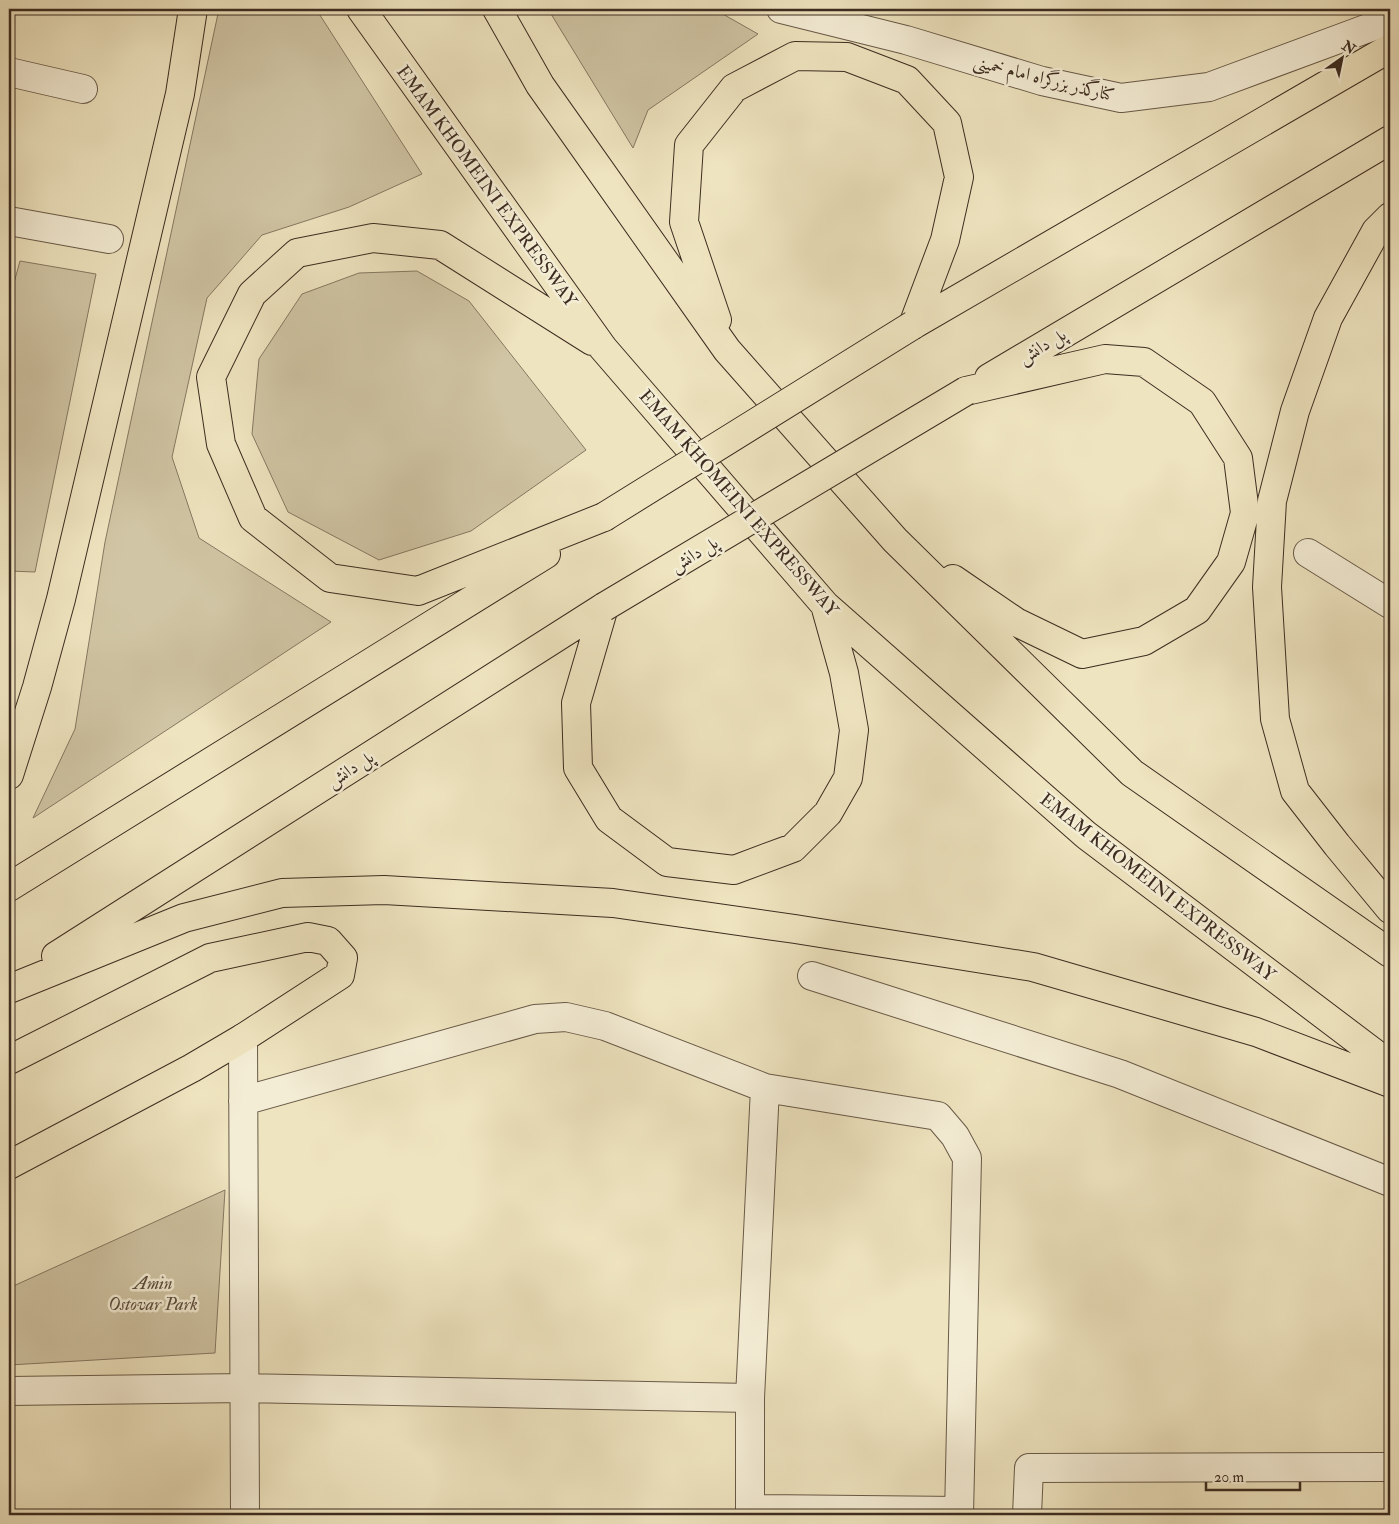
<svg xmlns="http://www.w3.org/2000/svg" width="1399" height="1524" viewBox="0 0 1399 1524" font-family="'IM FELL Double Pica',Amiri,serif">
	<rect width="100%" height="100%" fill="#eee4bf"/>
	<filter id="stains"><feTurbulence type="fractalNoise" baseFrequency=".004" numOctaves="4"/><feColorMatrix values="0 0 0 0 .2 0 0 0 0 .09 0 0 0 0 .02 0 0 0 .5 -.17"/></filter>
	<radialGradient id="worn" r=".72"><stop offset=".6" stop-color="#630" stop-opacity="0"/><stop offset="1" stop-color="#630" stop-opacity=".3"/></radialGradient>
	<path fill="#d0c5a4" stroke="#867862" d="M 219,9 L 316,9 L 422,174 L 349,207 L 262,235 L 207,298 L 172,457 L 199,538 L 331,622 L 33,818 L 75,729 L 105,542 Z
		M 548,9 L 714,9 L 758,34 L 648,110 L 633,148 Z
		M 20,261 L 96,274 L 35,572 L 9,571 L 9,301 Z
		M 417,271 L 469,301 L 586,450 L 471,531 L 379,560 L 288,512 L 252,434 L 259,359 L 302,294 L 359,273 Z
		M 225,1190 L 215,1353 L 9,1365 L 9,1288 Z"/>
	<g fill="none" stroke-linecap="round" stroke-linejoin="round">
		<defs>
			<path id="minor" d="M 9,72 L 83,89
				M 9,221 L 109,239
				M 1308,553 L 1390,604
				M 243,1038 L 245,1515
				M 243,1101 L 535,1019 L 566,1017 L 605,1026 L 765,1088
				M 9,1391 L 244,1388 L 750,1398
				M 750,1509 L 959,1511
				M 750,1515 L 750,1398 L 765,1088 L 938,1116 L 955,1136 L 967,1158 L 959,1515
				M 1027,1515 L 1029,1468 L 1390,1467"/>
			<path id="tertiary" d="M 781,9 L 906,40 L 1042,81 L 1121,98 L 1209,87 L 1390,20
				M 812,976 L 1120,1074 L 1390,1182"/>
			<path id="trunk" d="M 361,9 L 603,348 L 825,605 L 1086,835 L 1390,1065
				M 497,9 L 540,85 L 727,350 L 895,540 L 1132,773 L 1390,953
				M 1390,217 L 1376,231 L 1328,318 L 1295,411 L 1272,501 L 1267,587 L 1275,719 L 1295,791 L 1337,845 L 1390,909
				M 717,320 L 684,222 L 689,145 L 734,88 L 795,56 L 847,57 L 907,80 L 947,123 L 959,177 L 945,240 L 913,325
				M 913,325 L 1390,48
				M 592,341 L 440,245 L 373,238 L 297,253 L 252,294 L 211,377 L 221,444 L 253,518 L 330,578 L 418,591 L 604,517
				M 989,378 L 1390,140
				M 953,579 L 1016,622 L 1082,654 L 1144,641 L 1197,610 L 1231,562 L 1245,513 L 1238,458 L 1202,402 L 1144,362 L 1105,359 L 966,391
				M 604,607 L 576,703 L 578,768 L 609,819 L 667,862 L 734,870 L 793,848 L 828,813 L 848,778 L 854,730 L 844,673 L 825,605
				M 9,775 L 37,687 L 61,599 L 180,94 L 193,9
				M 9,887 L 546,554
				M 56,956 L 604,607
				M 9,989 L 184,918 L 282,893 L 384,890 L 613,903 L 795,929 L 1033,967 L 1256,1032 L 1390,1083
				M 9,1060 L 210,958 L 308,937 L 328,941 L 343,958 L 340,975 L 243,1038 L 192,1068 L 9,1165"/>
		</defs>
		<use href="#minor" stroke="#695a48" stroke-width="30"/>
		<use href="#tertiary" stroke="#695a48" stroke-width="30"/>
		<use href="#trunk" stroke="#3d2c21" stroke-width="30"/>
		<use href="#minor" stroke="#f4edd5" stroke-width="28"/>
		<use href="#tertiary" stroke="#f4edd5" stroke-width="28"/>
		<use href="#trunk" stroke="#eee4bf" stroke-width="28"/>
		<defs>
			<path id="trunk-bridge" d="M 604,517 L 913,325
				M 604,607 L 966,391"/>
		</defs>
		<use href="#trunk-bridge" stroke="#3d2c21" stroke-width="30" stroke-linecap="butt"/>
		<use href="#trunk-bridge" stroke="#eee4bf" stroke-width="28"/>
	</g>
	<g text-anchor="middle" stroke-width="5" stroke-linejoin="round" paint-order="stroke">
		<g font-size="18" fill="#3d2c21" stroke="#f4edd5">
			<text transform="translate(1044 78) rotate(14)" y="6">کنارگذر بزرگراه امام خمینی</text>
			<text transform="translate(487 186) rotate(54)" y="6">EMAM KHOMEINI EXPRESSWAY</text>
			<text transform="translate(1042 346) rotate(-31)" y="6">پل دانش</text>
			<text transform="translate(739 503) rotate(49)" y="6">EMAM KHOMEINI EXPRESSWAY</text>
			<text transform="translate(694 554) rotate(-31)" y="6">پل دانش</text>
			<text transform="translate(350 769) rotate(-33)" y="6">پل دانش</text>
			<text transform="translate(1158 887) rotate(38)" y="6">EMAM KHOMEINI EXPRESSWAY</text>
		</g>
		<g font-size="18" font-style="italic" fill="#5a4b3b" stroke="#f4edd5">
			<text x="153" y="1289">Amin<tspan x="153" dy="21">Ostovar Park</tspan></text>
		</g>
	</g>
	<rect width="1399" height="1524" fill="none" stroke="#eee4bf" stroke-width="30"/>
	<rect x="10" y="10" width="1379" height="1504" fill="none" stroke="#3d2c21" stroke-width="2.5"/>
	<rect x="15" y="15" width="1369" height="1494" fill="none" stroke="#3d2c21"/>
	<g transform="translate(1342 58) rotate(33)" stroke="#f4edd5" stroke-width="4" paint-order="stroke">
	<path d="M0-4L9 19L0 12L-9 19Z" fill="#3d2c21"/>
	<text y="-8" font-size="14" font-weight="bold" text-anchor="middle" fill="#3d2c21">N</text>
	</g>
	<path d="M1206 1482v8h94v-8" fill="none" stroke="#3d2c21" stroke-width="2.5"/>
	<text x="1214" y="1482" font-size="15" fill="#3d2c21" stroke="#f4edd5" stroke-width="4" paint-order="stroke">20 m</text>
	<rect width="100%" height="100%" filter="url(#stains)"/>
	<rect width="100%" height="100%" fill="url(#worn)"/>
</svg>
